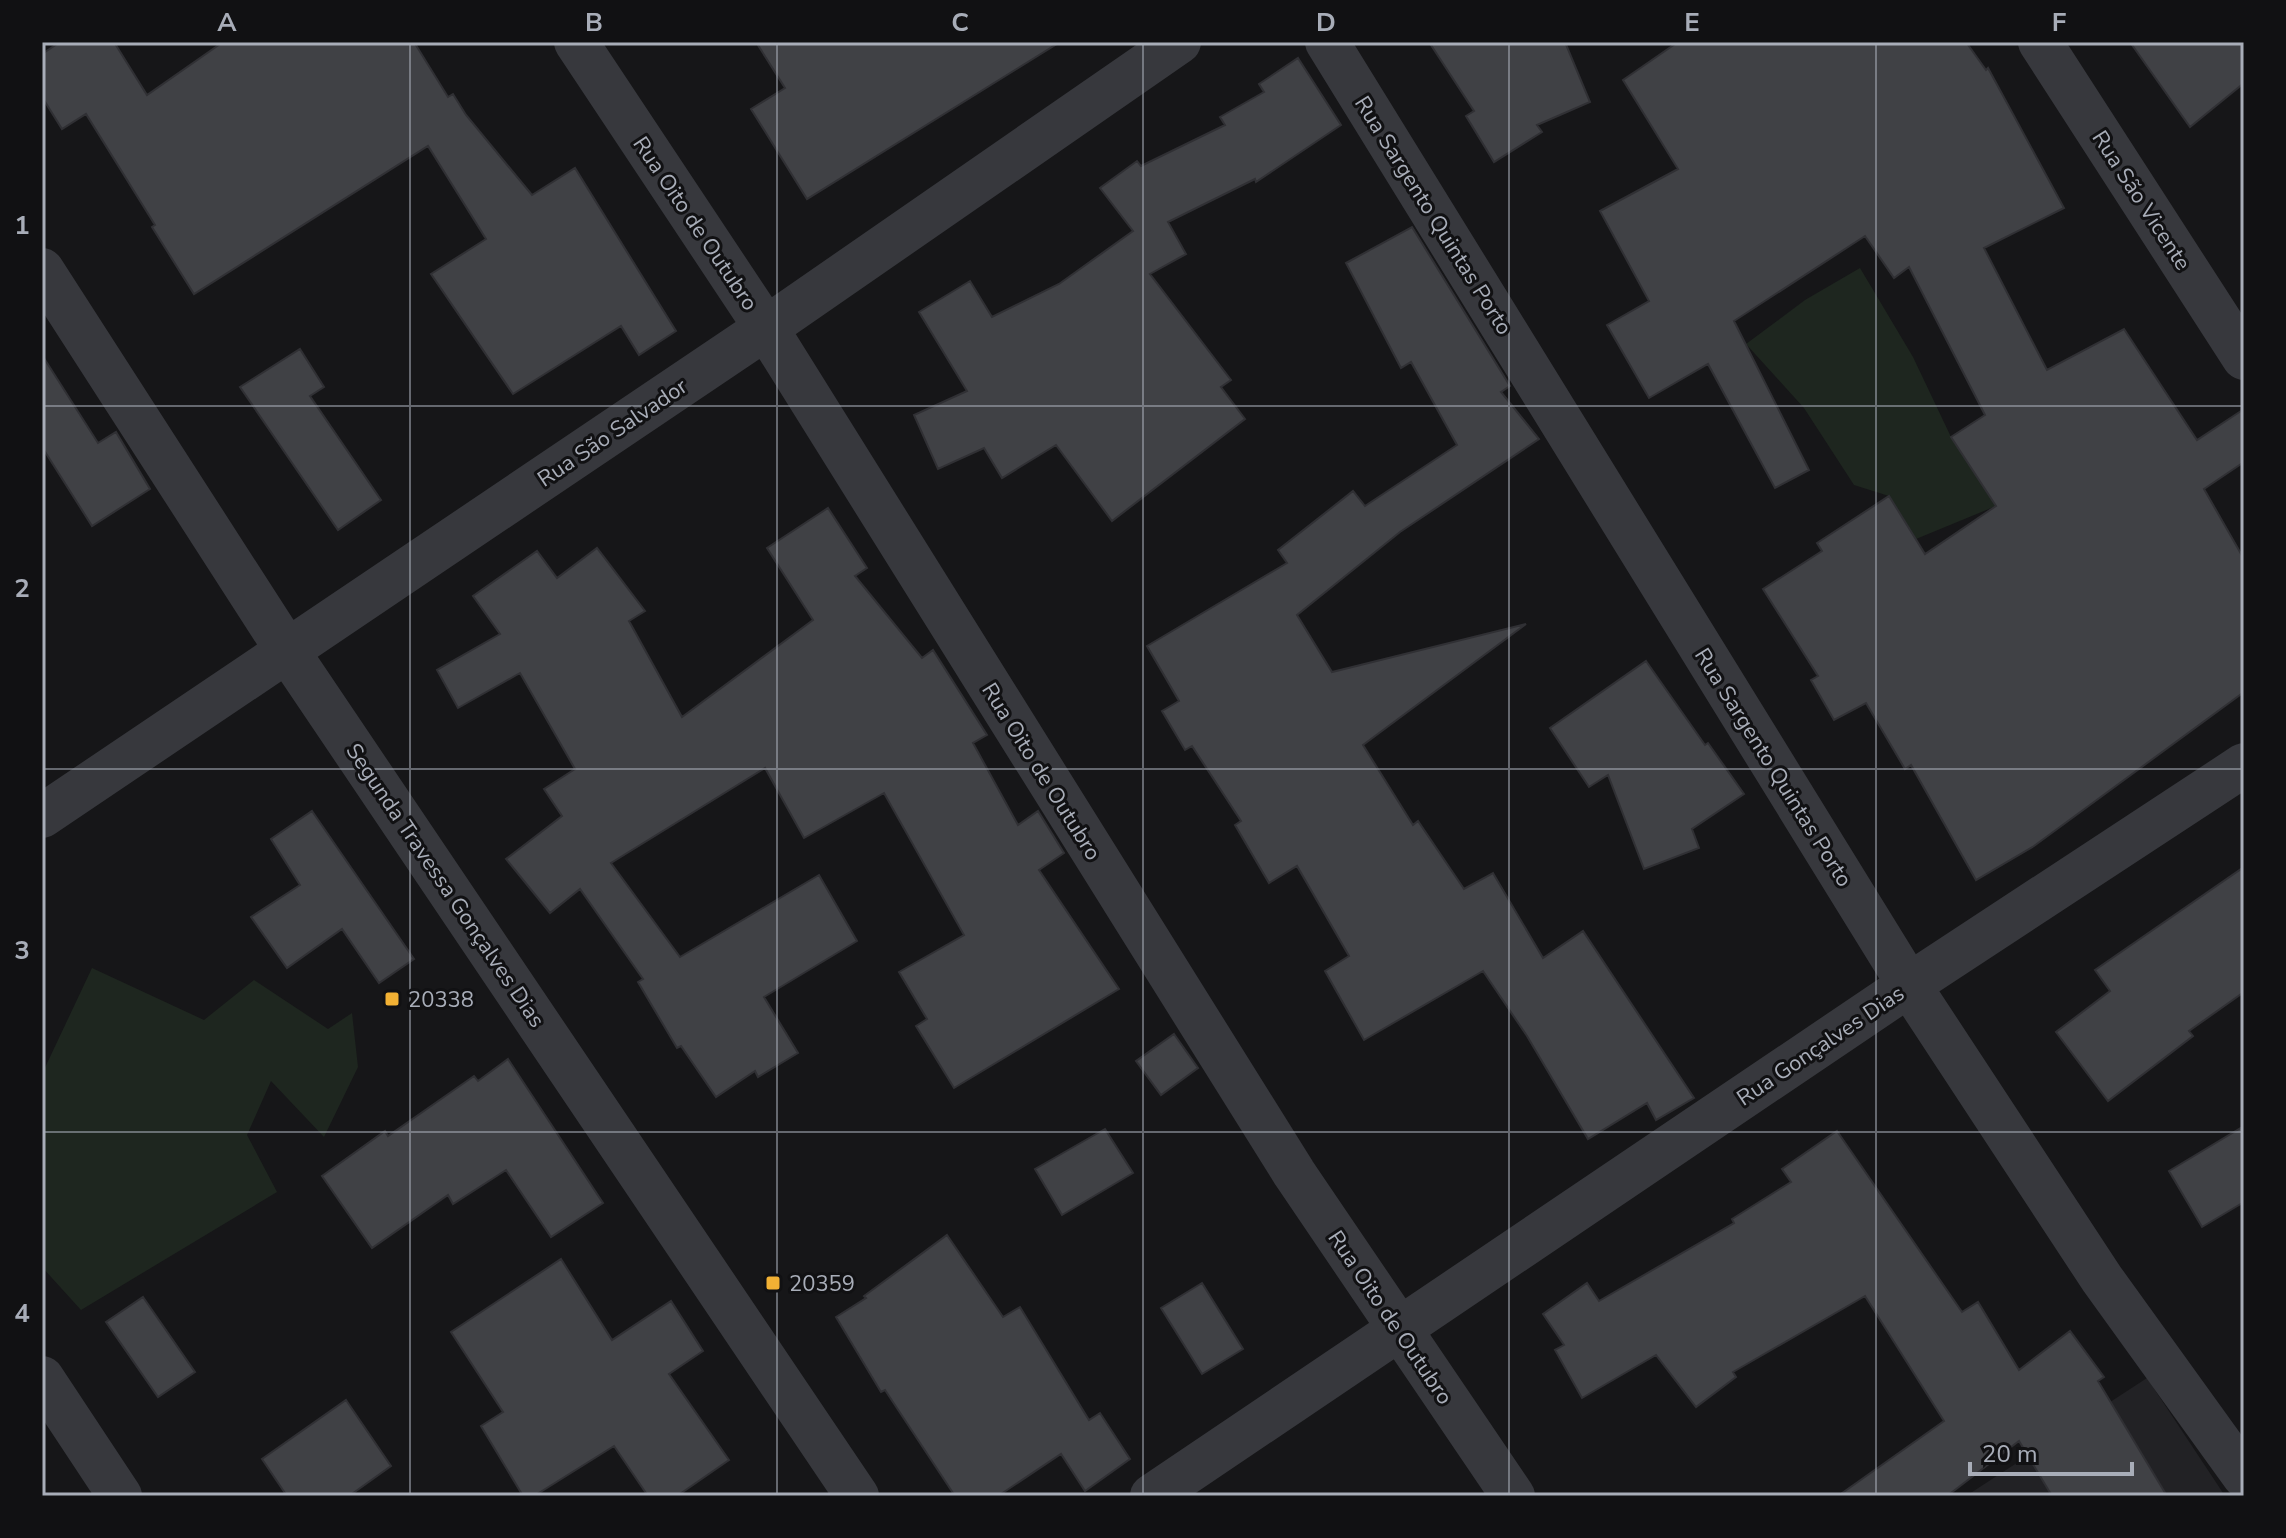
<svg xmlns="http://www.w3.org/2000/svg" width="2286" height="1538" viewBox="0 0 2286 1538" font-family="'Nunito Sans',sans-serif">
	<rect width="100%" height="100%" fill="#161618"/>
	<path fill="#222225" d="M 2147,1378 L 2225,1496 L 1966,1496 Z"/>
	<path fill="#1e261f" d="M 1860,268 L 1913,357 L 1951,437 L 1996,506 L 1916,539 L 1889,496 L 1854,485 L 1804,408 L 1746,344 L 1805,300 Z
		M 92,968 L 204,1020 L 254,980 L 328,1029 L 352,1013 L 358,1067 L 324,1137 L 271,1081 L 247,1135 L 277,1192 L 81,1310 L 42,1267 L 42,1074 Z"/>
	<path fill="#404145" stroke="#303034" stroke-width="2" d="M 60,42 L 114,42 L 147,95 L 223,42 L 414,42 L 448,97 L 453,94 L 466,115 L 532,195 L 575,168 L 676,331 L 639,355 L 621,326 L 513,394 L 431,274 L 486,239 L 428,146 L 194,294 L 152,227 L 155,225 L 86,114 L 62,129 L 42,97 L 42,54 Z
		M 756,42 L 1060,42 L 807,199 L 751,109 L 785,88 Z
		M 1429,42 L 1565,42 L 1590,102 L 1537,125 L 1542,132 L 1494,162 L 1466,116 L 1474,111 Z
		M 1678,42 L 1966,42 L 1986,70 L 1988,68 L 2064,208 L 1984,248 L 2047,370 L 2124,329 L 2197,440 L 2244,409 L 2244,462 L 2204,489 L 2244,559 L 2244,692 L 2034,846 L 1976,880 L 1911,765 L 1905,769 L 1866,703 L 1834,720 L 1811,680 L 1818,676 L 1763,589 L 1822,551 L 1817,543 L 1889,496 L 1925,554 L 1996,506 L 1951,437 L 1985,415 L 1909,267 L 1894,278 L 1865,236 L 1734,321 L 1809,470 L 1775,488 L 1708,364 L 1649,398 L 1607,325 L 1649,301 L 1600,211 L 1678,169 L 1623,80 Z
		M 2130,42 L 2244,42 L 2244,83 L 2190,127 Z
		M 1298,58 L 1341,125 L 1256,182 L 1255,179 L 1168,222 L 1186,254 L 1150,274 L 1231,380 L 1221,387 L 1245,419 L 1112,521 L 1056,445 L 1002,478 L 984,448 L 938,469 L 914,415 L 967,391 L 919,312 L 970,281 L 992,317 L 1059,284 L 1133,231 L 1100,188 L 1137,161 L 1141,166 L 1225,125 L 1220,117 L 1264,92 L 1259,84 Z
		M 1412,227 L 1510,386 L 1501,392 L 1539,439 L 1400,532 L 1297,615 L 1332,672 L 1526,624 L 1363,745 L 1413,825 L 1418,821 L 1464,889 L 1493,873 L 1543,958 L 1583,931 L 1694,1098 L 1656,1120 L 1647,1103 L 1588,1139 L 1527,1036 L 1483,971 L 1364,1040 L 1325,971 L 1349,956 L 1297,866 L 1269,883 L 1235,825 L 1241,821 L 1192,746 L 1185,750 L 1162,711 L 1179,701 L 1147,646 L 1287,563 L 1278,550 L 1353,491 L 1365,506 L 1457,445 L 1411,362 L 1401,368 L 1346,263 Z
		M 300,349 L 324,387 L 310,396 L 381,500 L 338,530 L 240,387 Z
		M 42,355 L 98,443 L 116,432 L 150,489 L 92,526 L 42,447 Z
		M 828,508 L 867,568 L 855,576 L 922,658 L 933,650 L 987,735 L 973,743 L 1018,825 L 1038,811 L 1064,853 L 1039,870 L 1119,989 L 954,1088 L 916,1026 L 927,1019 L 899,972 L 964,935 L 884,793 L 804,838 L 765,768 L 611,863 L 680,957 L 819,875 L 857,941 L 764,997 L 798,1053 L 758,1077 L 755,1071 L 716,1097 L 681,1046 L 677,1048 L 638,982 L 643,979 L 580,889 L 550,913 L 506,859 L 562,816 L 544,789 L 575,769 L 520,673 L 458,708 L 437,670 L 500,634 L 473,596 L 537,551 L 557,578 L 597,548 L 645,611 L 629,621 L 682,717 L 813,620 L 767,548 Z
		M 1646,661 L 1705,745 L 1708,743 L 1744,794 L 1692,829 L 1699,848 L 1644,869 L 1608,775 L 1589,787 L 1550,728 Z
		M 312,811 L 414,959 L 379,983 L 342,929 L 287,968 L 251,917 L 300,885 L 271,839 Z
		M 2244,867 L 2244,992 L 2189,1031 L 2193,1036 L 2108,1101 L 2056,1032 L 2110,991 L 2095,970 Z
		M 1174,1034 L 1198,1068 L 1161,1095 L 1136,1061 Z
		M 508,1059 L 603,1203 L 551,1237 L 506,1170 L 453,1204 L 448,1195 L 372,1248 L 322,1176 L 385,1131 L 388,1136 L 474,1076 L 478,1081 Z
		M 2244,1126 L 2244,1202 L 2202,1227 L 2169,1171 Z
		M 1105,1129 L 1133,1173 L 1062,1215 L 1035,1169 Z
		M 1837,1131 L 1962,1312 L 1978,1302 L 2019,1370 L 2070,1331 L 2104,1377 L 2098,1381 L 2167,1496 L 2052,1496 L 2019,1441 L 1947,1496 L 1838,1496 L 1944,1421 L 1865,1296 L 1733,1372 L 1736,1377 L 1696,1407 L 1656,1355 L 1582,1398 L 1555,1350 L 1564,1345 L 1543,1314 L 1587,1283 L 1599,1301 L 1734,1223 L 1732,1219 L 1791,1182 L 1782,1169 Z
		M 947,1235 L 1003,1317 L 1020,1307 L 1089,1420 L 1100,1413 L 1130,1459 L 1085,1491 L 1061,1454 L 998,1496 L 955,1496 L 885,1390 L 881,1392 L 836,1317 L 866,1298 L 864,1296 Z
		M 561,1259 L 612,1340 L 671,1301 L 703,1351 L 669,1374 L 729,1460 L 677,1496 L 648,1496 L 614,1446 L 534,1496 L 523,1496 L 481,1426 L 503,1412 L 451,1332 Z
		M 1202,1283 L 1243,1349 L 1202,1374 L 1161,1308 Z
		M 143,1297 L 195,1372 L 158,1397 L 106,1322 Z
		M 346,1400 L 391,1466 L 349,1496 L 287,1496 L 262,1459 Z"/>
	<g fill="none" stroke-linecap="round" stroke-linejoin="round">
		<path stroke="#37383d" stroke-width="44" d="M 576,42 L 766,328 L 1294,1173 L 1513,1496
			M 1327,42 L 1909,985 L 2102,1279 L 2244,1476
			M 2040,42 L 2244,358
			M 42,270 L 288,652 L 857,1496
			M 42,816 L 766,328 L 1179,42
			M 42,1378 L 120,1496
			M 1152,1496 L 1909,985 L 2244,765"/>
	</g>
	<path fill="none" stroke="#a8adb8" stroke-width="2" stroke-opacity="0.55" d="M 410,42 L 410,1496M 777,42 L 777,1496M 1143,42 L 1143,1496M 1509,42 L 1509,1496M 1876,42 L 1876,1496M 42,406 L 2244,406M 42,769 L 2244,769M 42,1132 L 2244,1132"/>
	<g fill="#f2b134" stroke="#111113" stroke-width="3">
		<rect x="384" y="991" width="16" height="16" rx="4"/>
		<rect x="765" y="1275" width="16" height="16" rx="4"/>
	</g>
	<g text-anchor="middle" stroke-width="6" stroke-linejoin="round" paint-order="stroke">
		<g font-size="22" fill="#a8adb8" stroke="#111113">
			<text transform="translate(2142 200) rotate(57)" y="8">Rua São Vicente</text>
			<text transform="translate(1434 215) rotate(58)" y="8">Rua Sargento Quintas Porto</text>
			<text transform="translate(696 223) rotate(56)" y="8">Rua Oito de Outubro</text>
			<text transform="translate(612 432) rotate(-34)" y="8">Rua São Salvador</text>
			<text transform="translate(1774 767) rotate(58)" y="8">Rua Sargento Quintas Porto</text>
			<text transform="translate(1042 771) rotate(58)" y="8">Rua Oito de Outubro</text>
			<text transform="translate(446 885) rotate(56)" y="8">Segunda Travessa Gonçalves Dias</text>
			<text transform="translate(1820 1045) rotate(-34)" y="8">Rua Gonçalves Dias</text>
			<text transform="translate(1391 1317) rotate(56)" y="8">Rua Oito de Outubro</text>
		</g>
		<g font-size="22" fill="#a8adb8" stroke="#111113" text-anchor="start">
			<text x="408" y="1007">20338</text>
			<text x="789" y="1291">20359</text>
		</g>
	</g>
	<rect width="2286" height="1538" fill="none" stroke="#111113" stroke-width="88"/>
	<path d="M1970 1462v12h162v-12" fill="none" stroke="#a8adb8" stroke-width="4"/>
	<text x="1982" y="1462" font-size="24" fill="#a8adb8" stroke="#111113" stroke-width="6" paint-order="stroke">20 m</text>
	<rect x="44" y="44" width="2198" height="1450" fill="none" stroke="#a8adb8" stroke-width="3"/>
	<g font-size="26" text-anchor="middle" font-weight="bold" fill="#a8adb8">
		<text x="227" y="31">A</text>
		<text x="594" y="31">B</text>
		<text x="960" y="31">C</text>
		<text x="1326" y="31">D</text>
		<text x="1692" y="31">E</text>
		<text x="2059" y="31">F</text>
		<text x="22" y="234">1</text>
		<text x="22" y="597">2</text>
		<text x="22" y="959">3</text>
		<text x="22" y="1322">4</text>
	</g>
</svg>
